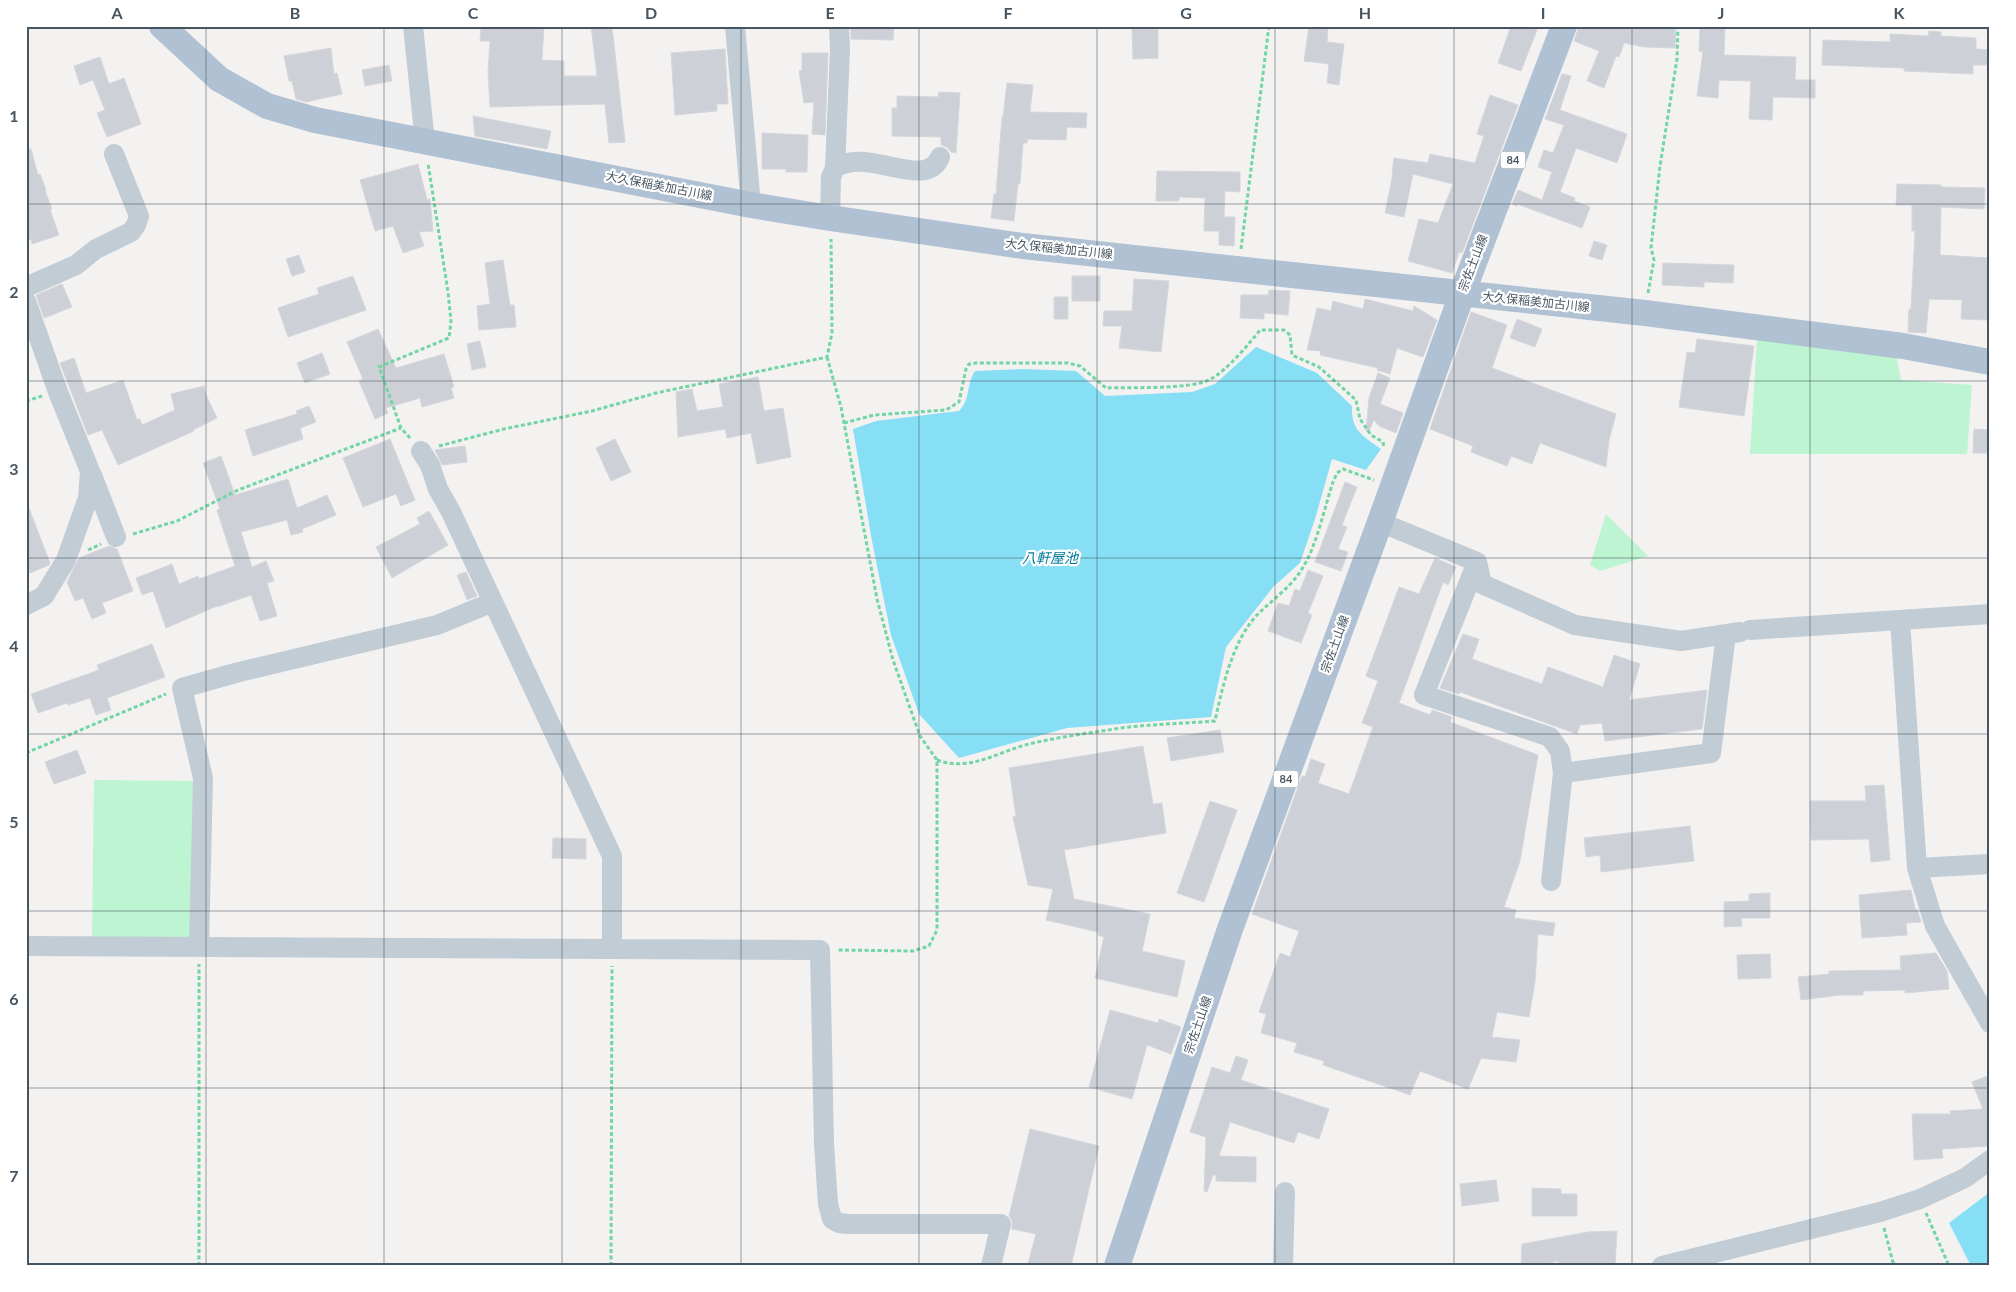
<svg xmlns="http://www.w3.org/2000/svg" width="2016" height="1292" viewBox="0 0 2016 1292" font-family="Lato,'Noto Sans JP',sans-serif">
	<rect width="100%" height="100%" fill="#f4f1f1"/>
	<path fill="#bdf4d1" d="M 1757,339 L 1896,354 L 1901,380 L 1972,385 L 1967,454 L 1750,454 Z
		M 1606,514 L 1648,556 L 1600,571 L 1590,565 Z
		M 94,780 L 196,781 L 195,933 L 186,941 L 92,939 Z"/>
	<path fill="#86dff5" d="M 1256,347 L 1317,373 L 1352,406 C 1351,431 1362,435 1381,449 L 1366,470 L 1332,459 L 1315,519 L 1300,563 L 1274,586 L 1226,647 L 1211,717 L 1067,728 L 959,758 L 919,714 L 891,635 L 872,541 L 853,429 L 876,421 L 959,411 C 971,399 966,384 975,371 L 1023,369 L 1076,371 L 1105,396 L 1192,392 L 1215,384 Z
		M 1990,1192 L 1990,1266 L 1971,1266 L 1949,1223 Z"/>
	<path fill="#cdd0d6" stroke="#d5d7dd" d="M 481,26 L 544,26 L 542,60 L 564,61 L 564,76 L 597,76 L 591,26 L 612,26 L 625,142 L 609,143 L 605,104 L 490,107 L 488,72 L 490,41 L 480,41 Z
		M 851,26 L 894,26 L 893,40 L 851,39 Z
		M 1309,26 L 1328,26 L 1327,42 L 1344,44 L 1339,85 L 1327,83 L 1329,64 L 1304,61 Z
		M 1511,26 L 1528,26 L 1537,30 L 1521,71 L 1498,63 Z
		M 1579,26 L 1676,26 L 1675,48 L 1644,47 L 1624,43 L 1619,57 L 1616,56 L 1604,88 L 1587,81 L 1599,51 L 1574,41 Z
		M 1700,26 L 1725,26 L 1724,55 L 1796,57 L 1795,80 L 1815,80 L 1815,98 L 1773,97 L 1772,120 L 1749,119 L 1751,81 L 1719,80 L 1718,98 L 1697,96 L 1703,52 L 1699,51 Z
		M 1132,29 L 1158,29 L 1158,58 L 1133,59 Z
		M 1929,31 L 1941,32 L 1941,36 L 1976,38 L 1976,49 L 1990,50 L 1990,65 L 1973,65 L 1973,74 L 1904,71 L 1904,68 L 1822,65 L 1823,40 L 1890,42 L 1890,34 L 1928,36 Z
		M 331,48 L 334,74 L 337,73 L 342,94 L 306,102 L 296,99 L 292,81 L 289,81 L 284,56 Z
		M 725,49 L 728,104 L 717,104 L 717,111 L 675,115 L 671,53 Z
		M 802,53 L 828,53 L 825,135 L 812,134 L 814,102 L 804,103 L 799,71 L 802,70 Z
		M 100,57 L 109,84 L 124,78 L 141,124 L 107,137 L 97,113 L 105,110 L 93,80 L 80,85 L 74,66 Z
		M 389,65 L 392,81 L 365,86 L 362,70 Z
		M 1562,74 L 1571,76 L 1560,110 L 1627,134 L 1617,163 L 1576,148 L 1560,192 L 1575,198 L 1574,201 L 1590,207 L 1582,228 L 1517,204 L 1517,206 L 1512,204 L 1518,190 L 1542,200 L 1552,172 L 1538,167 L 1544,150 L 1553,153 L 1564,125 L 1545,119 Z
		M 1007,83 L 1033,85 L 1030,112 L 1087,113 L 1086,128 L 1067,127 L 1066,140 L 1028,139 L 1027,143 L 1023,143 L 1020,184 L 1018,184 L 1014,221 L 991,218 L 994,194 L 996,194 L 1002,117 L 1003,117 Z
		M 939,92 L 960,93 L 956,153 L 951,152 L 947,147 L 941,145 L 941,137 L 892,136 L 892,108 L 897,108 L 897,96 L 938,97 Z
		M 1490,95 L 1518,105 L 1462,253 L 1459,252 L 1452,273 L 1408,261 L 1419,219 L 1438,223 L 1453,184 L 1413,174 L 1404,217 L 1385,213 L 1393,173 L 1392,173 L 1394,158 L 1428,163 L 1430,154 L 1475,163 L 1484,136 L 1477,134 Z
		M 473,116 L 551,131 L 547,149 L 475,136 Z
		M 762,133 L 808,135 L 807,172 L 786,172 L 786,169 L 762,169 Z
		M 26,149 L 31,149 L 38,175 L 40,174 L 46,190 L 45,191 L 52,209 L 50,210 L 59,235 L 32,244 L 31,239 L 26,241 Z
		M 418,164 L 427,200 L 430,199 L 433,231 L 419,232 L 424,246 L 403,253 L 393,226 L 375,231 L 360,180 Z
		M 1157,171 L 1240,172 L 1240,192 L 1225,191 L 1224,217 L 1235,217 L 1234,246 L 1219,245 L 1219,231 L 1204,231 L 1205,198 L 1179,197 L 1179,201 L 1156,201 Z
		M 1897,184 L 1941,185 L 1941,187 L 1985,188 L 1984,209 L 1941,207 L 1940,255 L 1990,258 L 1990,308 L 1988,308 L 1988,320 L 1961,319 L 1962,300 L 1929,299 L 1926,333 L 1908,332 L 1909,309 L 1911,309 L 1915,231 L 1912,231 L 1912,205 L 1896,205 Z
		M 1594,241 L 1607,245 L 1602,260 L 1589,256 Z
		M 299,255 L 305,272 L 292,276 L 286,259 Z
		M 503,260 L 510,305 L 514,305 L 516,327 L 479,330 L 477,306 L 490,304 L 485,263 Z
		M 1663,263 L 1734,265 L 1733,283 L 1704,282 L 1704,287 L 1662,285 Z
		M 353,276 L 366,310 L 288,337 L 278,308 L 319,294 L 317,288 Z
		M 1072,276 L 1100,276 L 1100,301 L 1072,301 Z
		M 1134,279 L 1169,281 L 1161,352 L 1119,348 L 1122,326 L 1103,326 L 1104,311 L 1132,311 Z
		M 62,284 L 72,307 L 44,318 L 36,295 Z
		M 1269,290 L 1290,291 L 1288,315 L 1264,313 L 1264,319 L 1240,318 L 1241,295 L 1268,295 Z
		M 1054,297 L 1068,297 L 1068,319 L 1054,319 Z
		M 1365,299 L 1413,311 L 1414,306 L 1437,320 L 1423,357 L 1397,348 L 1390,374 L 1377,370 L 1378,368 L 1320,355 L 1321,351 L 1307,350 L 1317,308 L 1331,311 L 1333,301 L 1363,309 Z
		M 1471,312 L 1507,325 L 1492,368 L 1616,414 L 1609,440 L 1606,467 L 1540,443 L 1532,464 L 1511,456 L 1507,466 L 1471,452 L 1473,446 L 1430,429 Z
		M 1517,319 L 1542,329 L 1535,347 L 1510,338 Z
		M 378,329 L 396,368 L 444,354 L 454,387 L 451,388 L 454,398 L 422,407 L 420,398 L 386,408 L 388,413 L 375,419 L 359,381 L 363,379 L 347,342 Z
		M 1697,339 L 1754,346 L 1744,416 L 1679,407 L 1687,352 L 1695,353 Z
		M 480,341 L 486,367 L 472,370 L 467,344 Z
		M 322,353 L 330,374 L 305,383 L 297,363 Z
		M 74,358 L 86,393 L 123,380 L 137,420 L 140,419 L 142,425 L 175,410 L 171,394 L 204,386 L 206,395 L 217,418 L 193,430 L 194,431 L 118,465 L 102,430 L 88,435 L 60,363 Z
		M 1378,373 L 1390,378 L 1380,404 L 1403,413 L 1396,433 L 1379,426 L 1374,420 L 1369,431 L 1366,431 L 1369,398 Z
		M 758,377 L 764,411 L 783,408 L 791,457 L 757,464 L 751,433 L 727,438 L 725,429 L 678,437 L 676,392 L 692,389 L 697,411 L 723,407 L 719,384 Z
		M 309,406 L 316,422 L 300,428 L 303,439 L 253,456 L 245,430 L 297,414 L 296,411 Z
		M 1974,429 L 1990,430 L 1990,453 L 1973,453 Z
		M 390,439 L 415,500 L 401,506 L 396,494 L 363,507 L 343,458 Z
		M 615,439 L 631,472 L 611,481 L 596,448 Z
		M 465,446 L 467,462 L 442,465 L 435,450 Z
		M 221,456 L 235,495 L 288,479 L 297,508 L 327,495 L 336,515 L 302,529 L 303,532 L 291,535 L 287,520 L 241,532 L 252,567 L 266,561 L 274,581 L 267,583 L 277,616 L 260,621 L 251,595 L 217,607 L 217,606 L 166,628 L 153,591 L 142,595 L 136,578 L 172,564 L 179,584 L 198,576 L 199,579 L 235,566 L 217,510 L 220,509 L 203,463 Z
		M 1345,482 L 1357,487 L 1342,525 L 1347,527 L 1338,549 L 1348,552 L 1341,571 L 1315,562 Z
		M 27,503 L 50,563 L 49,565 L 30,573 L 26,562 Z
		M 429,511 L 448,545 L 392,578 L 376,547 L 420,524 L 417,518 Z
		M 109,546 L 117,549 L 133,591 L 102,603 L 106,613 L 92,619 L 83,598 L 75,601 L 67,582 L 79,558 Z
		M 1435,558 L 1456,567 L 1448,585 L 1443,582 L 1399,703 L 1430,715 L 1432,710 L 1452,717 L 1450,722 L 1538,755 L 1520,861 L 1504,907 L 1516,910 L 1514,918 L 1555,923 L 1553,936 L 1538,934 L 1535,982 L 1529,1017 L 1497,1012 L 1492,1037 L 1520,1040 L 1516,1062 L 1481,1058 L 1468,1089 L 1420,1071 L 1410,1095 L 1323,1065 L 1324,1061 L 1294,1052 L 1297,1043 L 1261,1033 L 1266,1014 L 1259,1012 L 1280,953 L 1290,957 L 1299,931 L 1252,914 L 1302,776 L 1305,777 L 1311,759 L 1325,764 L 1318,783 L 1349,794 L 1373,727 L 1362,723 L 1378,681 L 1366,676 L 1399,587 L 1419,594 Z
		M 1308,570 L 1323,576 L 1308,613 L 1312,615 L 1301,643 L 1268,631 L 1278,603 L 1289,606 L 1295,589 L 1300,591 Z
		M 466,572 L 477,596 L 467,600 L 457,575 Z
		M 1463,634 L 1479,639 L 1472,659 L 1542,684 L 1548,667 L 1603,687 L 1614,655 L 1640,664 L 1629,700 L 1707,690 L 1702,729 L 1605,741 L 1602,723 L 1580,725 L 1577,734 L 1460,692 L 1459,694 L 1440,688 Z
		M 152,644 L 165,677 L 107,698 L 111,710 L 96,715 L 90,698 L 68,705 L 67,703 L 38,713 L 31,694 L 99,670 L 97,665 Z
		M 1220,730 L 1224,752 L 1171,761 L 1167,738 Z
		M 1143,746 L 1153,804 L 1162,803 L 1166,833 L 1064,850 L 1074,899 L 1150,914 L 1142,951 L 1185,961 L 1177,997 L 1095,978 L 1104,937 L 1098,935 L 1098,932 L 1046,920 L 1053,889 L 1028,885 L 1013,817 L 1016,816 L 1009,768 Z
		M 77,750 L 86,773 L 54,784 L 45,762 Z
		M 1884,785 L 1890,860 L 1871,862 L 1869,839 L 1811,840 L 1810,801 L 1866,801 L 1865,786 Z
		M 1210,801 L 1237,810 L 1204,902 L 1177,893 Z
		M 1690,826 L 1694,861 L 1601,872 L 1600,855 L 1586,857 L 1584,838 Z
		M 553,838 L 586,839 L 586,859 L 552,858 Z
		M 1911,890 L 1915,909 L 1917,909 L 1921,922 L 1906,923 L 1907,935 L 1862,938 L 1859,895 Z
		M 1770,893 L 1770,918 L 1741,918 L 1742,926 L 1724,927 L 1724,902 L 1749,901 L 1749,894 Z
		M 1936,953 L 1947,971 L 1949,989 L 1905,993 L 1905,990 L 1863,991 L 1863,995 L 1840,995 L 1801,1000 L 1798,977 L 1829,974 L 1829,971 L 1901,970 L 1900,956 Z
		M 1770,954 L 1771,978 L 1738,979 L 1737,955 Z
		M 1110,1010 L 1158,1023 L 1159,1019 L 1181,1027 L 1171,1054 L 1147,1045 L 1132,1099 L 1089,1087 Z
		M 1236,1056 L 1248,1060 L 1241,1080 L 1329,1109 L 1319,1139 L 1298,1132 L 1294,1143 L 1230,1122 L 1219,1156 L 1256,1157 L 1256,1182 L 1216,1181 L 1216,1175 L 1213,1175 L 1207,1192 L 1204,1191 L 1206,1137 L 1190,1132 L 1212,1067 L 1230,1073 Z
		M 1990,1075 L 1990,1146 L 1942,1149 L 1943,1158 L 1914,1160 L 1912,1114 L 1951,1114 L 1950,1111 L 1983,1109 L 1972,1082 Z
		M 1030,1129 L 1099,1146 L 1071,1266 L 1036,1266 L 1028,1264 L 1036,1234 L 1012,1229 L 1012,1220 L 1009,1216 Z
		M 1496,1180 L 1499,1201 L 1462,1206 L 1460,1184 Z
		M 1532,1188 L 1561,1189 L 1561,1194 L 1577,1194 L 1577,1216 L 1532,1216 Z
		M 1617,1231 L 1615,1266 L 1559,1266 L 1558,1261 L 1534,1266 L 1521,1266 L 1522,1244 L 1588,1232 Z"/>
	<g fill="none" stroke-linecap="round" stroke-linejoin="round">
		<path stroke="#71d6a3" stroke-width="3" stroke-dasharray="4 2.5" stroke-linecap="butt" d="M 1241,249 L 1269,26
			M 1648,293 L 1654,260 L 1651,248 L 1660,166 L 1677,59 L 1678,26
			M 827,357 L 841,407 L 877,599 L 893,660 L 920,736 L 937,760 L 937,930 L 929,946 L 913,951 L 836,950
			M 26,401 L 42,396
			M 844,423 L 874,415 L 946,410 L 959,402 L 966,369 L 969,364 L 976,363 L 1068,363 L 1080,366 L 1106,388 C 1131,387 1191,390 1211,379 C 1226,371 1250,343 1260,330 L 1284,330 L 1290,335 L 1292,355 L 1319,367 L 1356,400 L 1360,419 L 1371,435 L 1383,442 L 1384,448
			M 410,438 L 401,428 L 379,367 L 449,338 L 451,321 L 448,292 L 428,163
			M 439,446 L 504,429 L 592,411 L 656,393 L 827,357 L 832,333 L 831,239
			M 133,534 L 177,521 L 238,490 L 401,428
			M 88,550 L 101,544
			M 26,753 L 166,694
			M 937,760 C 970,772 997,752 1029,744 C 1054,738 1082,734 1108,730 C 1143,724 1179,724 1215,721 C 1222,688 1233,640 1257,615 C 1272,600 1291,587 1302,569 C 1317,545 1324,509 1333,482 L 1337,473 L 1343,469 L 1374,480
			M 1926,1213 L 1949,1266
			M 1884,1228 L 1894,1266
			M 199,1266 L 199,964
			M 611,1266 L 612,966"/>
		<path stroke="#c1ccd4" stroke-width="20" d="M 413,26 L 425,142
			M 735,26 L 751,205
			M 835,168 C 868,146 926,192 940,157
			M 830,218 L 831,177 L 835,168 L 840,50 L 839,26
			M 26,287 L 76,265 L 96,249 L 131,232 L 136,225 L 139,216 L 114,154
			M 26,301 L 58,392 L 90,471 L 88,498 L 66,560 L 44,596 L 26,605
			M 421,451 L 430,465 L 438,489 L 451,512 L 493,602
			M 92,475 L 116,537
			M 1380,522 L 1477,562 L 1482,584 L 1575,625 L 1681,641 L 1740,632
			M 1477,562 L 1424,695 L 1550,737 L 1560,751 L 1563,773 L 1551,881
			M 1900,620 L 1917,868 L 1935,926 L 1990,1023
			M 1750,630 L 1990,614
			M 1563,773 L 1711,753 L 1726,634
			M 1917,868 L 1990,864
			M 26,946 L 820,950 L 824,1144 L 828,1204 L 832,1219 L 839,1223 L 847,1224 L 1001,1224 L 991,1266
			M 199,946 L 203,778 L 182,688 L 239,672 L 437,625 L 493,602 L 612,856 L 612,949
			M 1283,1266 L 1285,1192
			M 1662,1266 L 1880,1212 L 1920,1199 L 1965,1178 L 1990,1160"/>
		<path stroke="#afc1d2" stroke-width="26" d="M 162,26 L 219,79 L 267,106 L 315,120 L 751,205 L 830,218 L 1023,246 L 1645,313 L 1903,346 L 1990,362
			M 1117,1266 L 1230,929 L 1380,522 L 1462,294 L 1564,26"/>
	</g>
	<path fill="none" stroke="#475561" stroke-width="1" stroke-opacity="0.55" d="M 206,26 L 206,1266M 384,26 L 384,1266M 562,26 L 562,1266M 741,26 L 741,1266M 919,26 L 919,1266M 1097,26 L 1097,1266M 1275,26 L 1275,1266M 1454,26 L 1454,1266M 1632,26 L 1632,1266M 1810,26 L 1810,1266M 26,204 L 1990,204M 26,381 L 1990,381M 26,558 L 1990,558M 26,734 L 1990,734M 26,911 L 1990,911M 26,1088 L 1990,1088"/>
	<g text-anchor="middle" stroke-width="4.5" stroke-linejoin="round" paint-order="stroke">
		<g fill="#fff" stroke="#7e8890" stroke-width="1">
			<rect x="1500.5" y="151.5" width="25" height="17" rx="4"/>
			<rect x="1273.5" y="770.5" width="25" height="17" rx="4"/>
		</g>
		<g font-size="11" font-weight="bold" fill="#475561">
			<text x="1513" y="164">84</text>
			<text x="1286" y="783">84</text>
		</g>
		<g font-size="12" fill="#475561" stroke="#fff">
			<text transform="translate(659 186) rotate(11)" y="4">大久保稲美加古川線</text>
			<text transform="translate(1059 249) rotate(6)" y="4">大久保稲美加古川線</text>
			<text transform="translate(1473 263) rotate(-69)" y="4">宗佐土山線</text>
			<text transform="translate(1536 302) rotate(6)" y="4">大久保稲美加古川線</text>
			<text transform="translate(1335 644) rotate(-70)" y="4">宗佐土山線</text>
			<text transform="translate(1198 1025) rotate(-71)" y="4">宗佐土山線</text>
		</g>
		<g font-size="14" font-style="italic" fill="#037b99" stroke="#fff">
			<text x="1050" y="563">八軒屋池</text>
		</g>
	</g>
	<rect width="2016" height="1292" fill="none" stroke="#ffffff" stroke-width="55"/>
	<rect x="28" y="28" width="1960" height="1236" fill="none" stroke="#475561" stroke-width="2"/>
	<g font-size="16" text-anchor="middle" font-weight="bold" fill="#475561">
		<text x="117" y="19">A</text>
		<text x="295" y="19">B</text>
		<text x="473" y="19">C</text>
		<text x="651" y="19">D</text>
		<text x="830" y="19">E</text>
		<text x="1008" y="19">F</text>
		<text x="1186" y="19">G</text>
		<text x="1365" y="19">H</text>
		<text x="1543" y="19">I</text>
		<text x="1721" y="19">J</text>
		<text x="1899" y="19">K</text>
		<text x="14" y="122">1</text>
		<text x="14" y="298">2</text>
		<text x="14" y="475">3</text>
		<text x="14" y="652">4</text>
		<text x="14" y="828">5</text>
		<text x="14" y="1005">6</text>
		<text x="14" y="1182">7</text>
	</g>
</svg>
